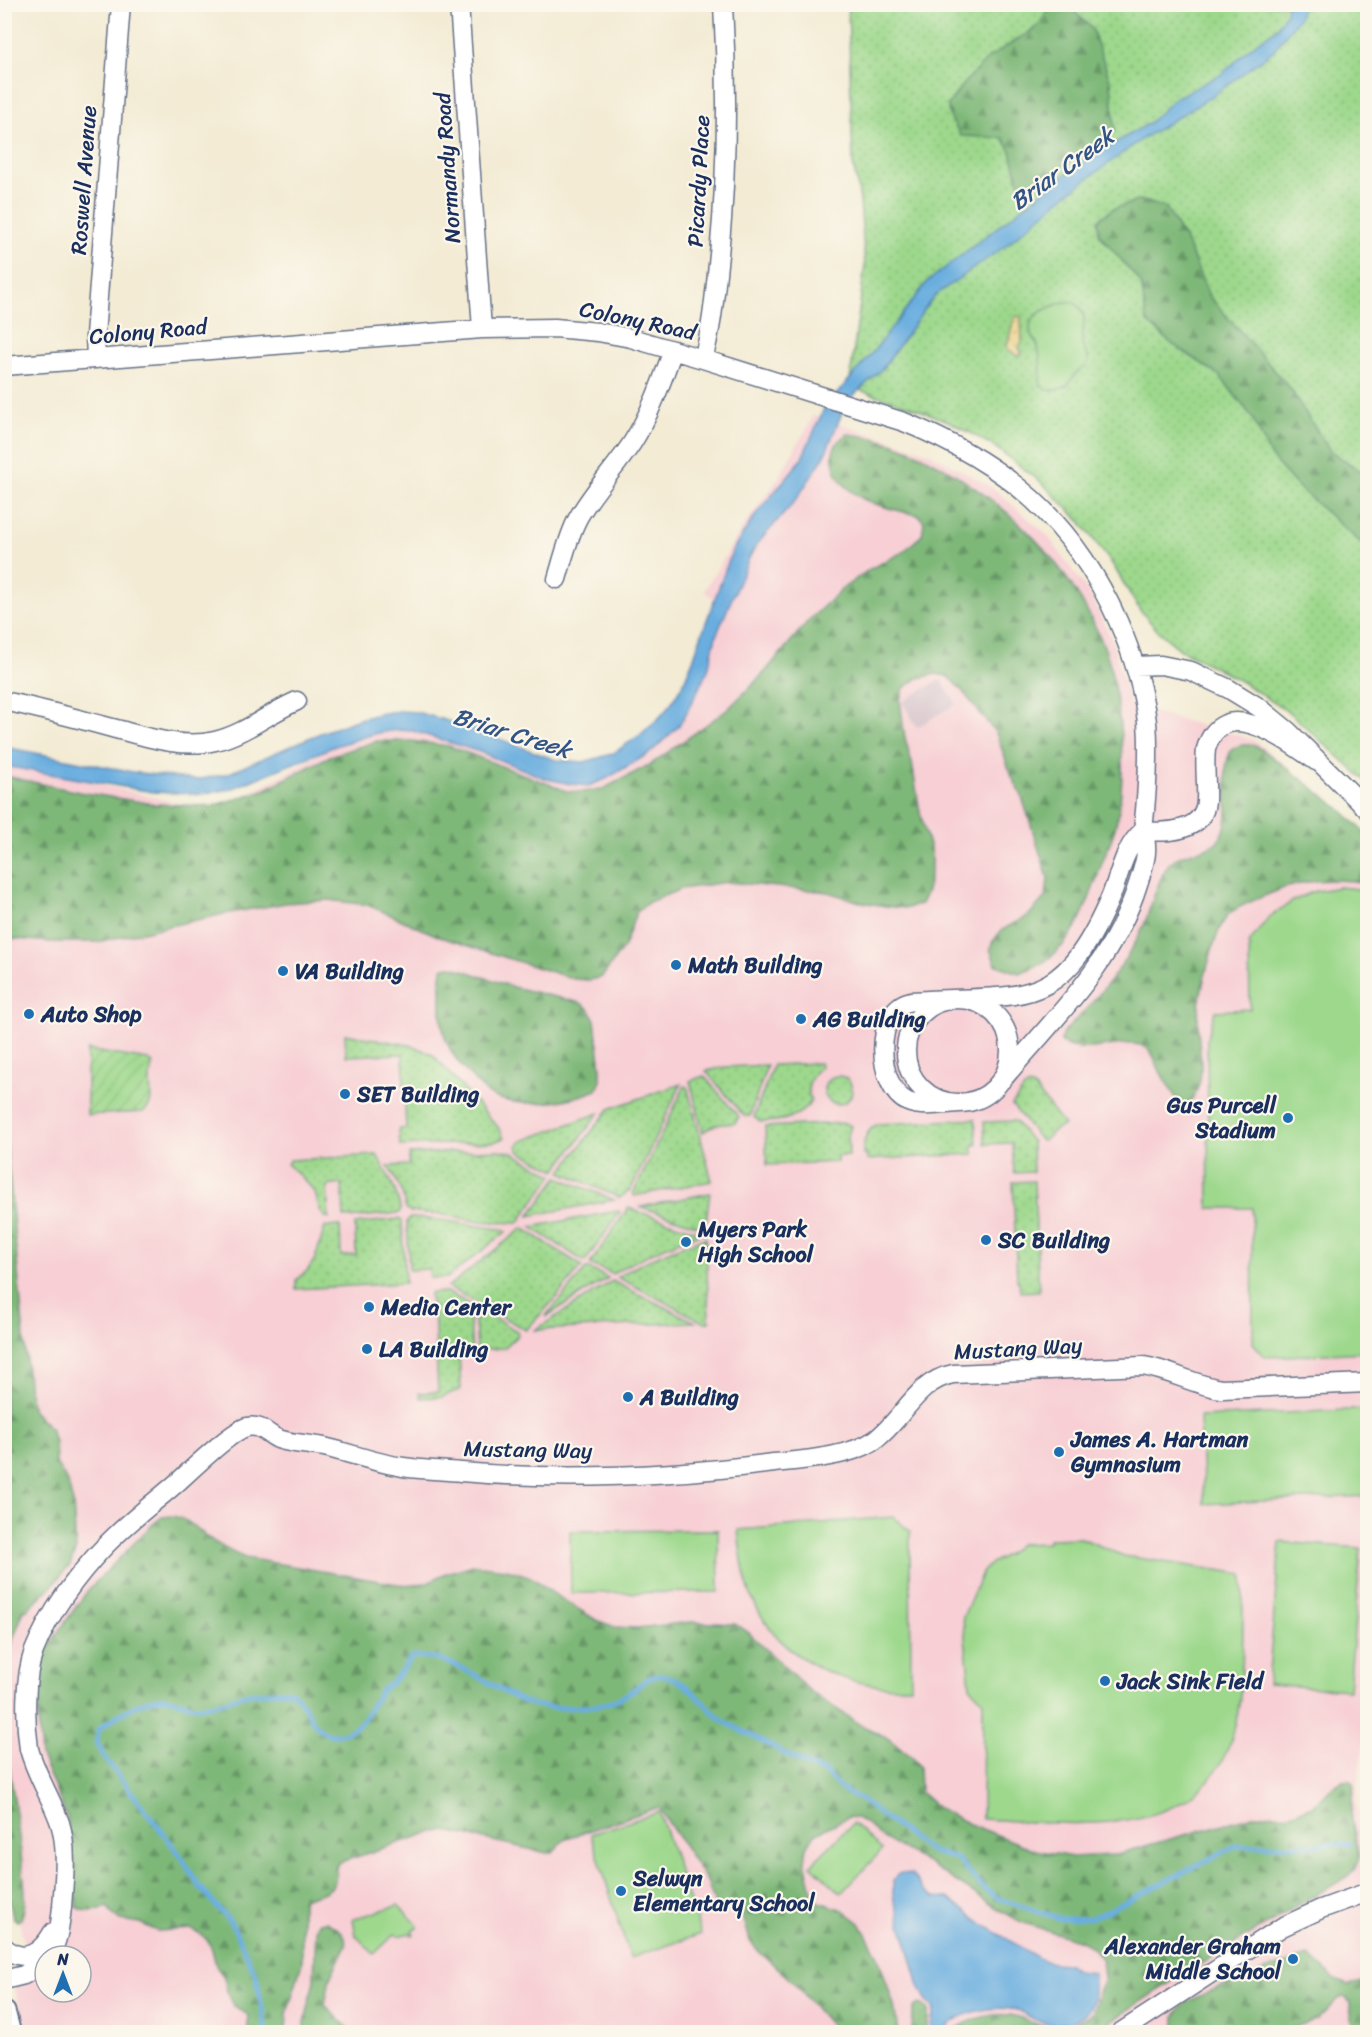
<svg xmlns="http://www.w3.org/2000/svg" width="1372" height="2037" viewBox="0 0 1372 2037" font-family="Sriracha,sans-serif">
	<defs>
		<pattern id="grass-dots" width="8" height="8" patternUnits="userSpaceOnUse" patternTransform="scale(1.5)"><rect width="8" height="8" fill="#9dd88c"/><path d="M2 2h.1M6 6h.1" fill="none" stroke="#87ba7b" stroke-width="1.8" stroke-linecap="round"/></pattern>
		<pattern id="forest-firs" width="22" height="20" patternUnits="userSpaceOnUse" patternTransform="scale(1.5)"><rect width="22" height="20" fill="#7eb878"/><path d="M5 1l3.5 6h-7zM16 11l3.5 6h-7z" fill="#669666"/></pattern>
		<pattern id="sand-dots" width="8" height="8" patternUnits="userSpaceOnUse" patternTransform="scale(1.5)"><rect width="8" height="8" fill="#eeda9e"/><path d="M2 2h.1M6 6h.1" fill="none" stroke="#ccbb8a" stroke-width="1.8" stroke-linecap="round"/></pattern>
		<pattern id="garden-furrows" width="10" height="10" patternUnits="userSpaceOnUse" patternTransform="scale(1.5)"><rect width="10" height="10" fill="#9dd88c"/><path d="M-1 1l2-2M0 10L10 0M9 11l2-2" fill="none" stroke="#87ba7b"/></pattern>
	</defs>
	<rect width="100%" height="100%" fill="#fbf7ec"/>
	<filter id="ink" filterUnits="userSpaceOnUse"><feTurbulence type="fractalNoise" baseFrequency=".0167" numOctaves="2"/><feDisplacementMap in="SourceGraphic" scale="12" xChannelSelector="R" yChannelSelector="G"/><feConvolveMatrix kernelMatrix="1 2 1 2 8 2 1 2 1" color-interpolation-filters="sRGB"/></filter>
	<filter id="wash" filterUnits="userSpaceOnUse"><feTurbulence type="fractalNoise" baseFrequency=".008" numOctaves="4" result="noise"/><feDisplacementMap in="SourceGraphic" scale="24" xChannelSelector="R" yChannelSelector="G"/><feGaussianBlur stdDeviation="1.35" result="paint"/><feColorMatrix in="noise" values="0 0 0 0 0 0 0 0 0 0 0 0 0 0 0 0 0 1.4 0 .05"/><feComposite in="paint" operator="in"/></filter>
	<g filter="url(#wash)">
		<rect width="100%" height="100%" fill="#f3ebd4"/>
		<path fill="#f7cfd4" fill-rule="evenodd" d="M 814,415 L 930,453 L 993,488 L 1047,535 L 1090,594 L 1111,637 L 1131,706 L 1254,740 L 1315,789 L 1367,840 L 1368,1717 L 1358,1780 L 1357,1806 L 1367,1865 L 1367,2032 L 24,2032 L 12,1974 L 30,1969 L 4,1855 L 4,762 L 215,812 L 353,735 L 414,730 L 543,770 L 625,763 L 665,725 L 722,605 L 704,591 L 743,527 L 779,477 ZM 45,1956 L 81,1956 L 81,1992 L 45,1992 Z"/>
		<path fill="#d2bdc8" d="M 941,679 L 956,704 L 917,727 L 902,702 Z"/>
		<path fill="url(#grass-dots)" stroke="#5c8475" stroke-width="1.5" d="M 848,5 L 1367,5 L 1367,782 L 1290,713 L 1239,680 L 1181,650 L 1158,631 L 1139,609 L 1113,565 L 1079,520 L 1041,482 L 992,445 L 952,423 L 910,406 L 849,387 L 865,265 L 860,199 L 853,164 Z
			M 345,1034 L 410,1045 L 432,1054 L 498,1127 L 504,1138 L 494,1142 L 400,1146 L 399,1129 L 406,1129 L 403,1054 L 346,1056 Z
			M 820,1063 L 821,1066 C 810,1076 805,1087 811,1101 C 801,1118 778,1122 760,1122 L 754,1117 L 773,1065 Z
			M 767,1065 L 750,1116 L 744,1116 L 706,1071 L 726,1067 Z
			M 704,1076 L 739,1117 L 735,1123 L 714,1125 L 703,1132 L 690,1081 Z
			M824 1090a14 14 0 1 1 28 0a14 14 0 1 1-28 0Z
			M 681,1084 L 631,1189 L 620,1198 L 561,1172 L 609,1109 Z
			M 687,1086 L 712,1181 L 634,1196 L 633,1194 L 684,1087 Z
			M 1029,1086 L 1035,1088 L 1064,1125 L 1052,1132 L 1044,1141 L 1041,1141 L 1012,1105 L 1024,1088 Z
			M 599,1113 L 556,1170 L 520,1152 L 517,1146 L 522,1141 Z
			M 975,1119 L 977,1145 L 973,1145 L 973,1154 L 867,1160 L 867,1155 L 863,1155 C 863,1141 865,1131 878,1124 Z
			M 1015,1121 L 1032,1142 L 1033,1172 L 1014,1173 L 1012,1143 L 985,1144 L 984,1122 Z
			M 845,1123 L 851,1126 L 848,1135 L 849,1156 L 837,1156 L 837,1162 L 767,1165 L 765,1127 Z
			M 498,1150 L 511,1152 L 553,1175 L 518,1223 L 475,1221 L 441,1214 L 410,1212 L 406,1209 L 401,1189 L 388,1166 L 409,1165 L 409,1154 Z
			M 377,1155 L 394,1187 L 401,1210 L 399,1213 L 349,1218 L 344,1217 L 342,1184 L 327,1186 L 329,1219 C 318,1215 319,1203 315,1194 C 308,1181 297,1174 287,1164 L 290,1160 Z
			M 558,1177 L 614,1200 L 529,1216 Z
			M 1034,1181 L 1039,1291 L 1020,1292 L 1019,1281 L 1017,1281 L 1013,1182 Z
			M 710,1193 L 705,1228 L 641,1207 Z
			M 628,1208 L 703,1233 C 670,1243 641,1257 612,1274 L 590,1264 Z
			M 618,1211 L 620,1212 L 585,1262 L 531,1227 Z
			M 410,1218 C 441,1217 472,1227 503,1229 L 506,1232 L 447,1278 L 430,1278 L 429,1269 L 409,1270 L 407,1221 Z
			M 399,1219 L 402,1221 L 405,1283 L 296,1289 L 296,1280 L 307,1271 L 315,1259 L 325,1227 L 340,1226 L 341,1256 L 356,1255 L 355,1224 Z
			M 523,1228 L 582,1266 L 553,1301 L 526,1330 L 448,1287 Z
			M 706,1238 L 709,1322 L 703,1322 L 617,1277 C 646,1260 674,1247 706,1238 Z
			M 586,1269 L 590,1269 L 608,1278 L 545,1317 Z
			M 612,1281 L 695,1322 L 535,1330 Z
			M 447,1292 L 469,1304 L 472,1354 L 459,1355 L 461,1389 L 442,1397 L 420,1398 L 419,1393 L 438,1392 L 434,1306 L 431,1305 L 430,1293 Z
			M 474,1307 L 517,1331 L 518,1335 L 504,1348 L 477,1350 Z"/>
		<path fill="url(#forest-firs)" stroke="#4c746b" stroke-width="1.5" d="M 1052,5 L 1064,5 L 1071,8 L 1092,29 L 1111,83 L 1115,131 L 1029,188 L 1019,184 L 1011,151 L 1003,138 L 961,136 L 949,115 L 948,105 L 963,84 L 988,58 L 1037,27 Z
			M 1140,200 L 1166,208 L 1187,243 L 1209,296 L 1289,387 L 1330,451 L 1367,475 L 1367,548 L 1301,490 L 1271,457 L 1252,417 L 1219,375 L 1172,344 L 1147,322 L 1141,283 L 1099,234 L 1098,220 L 1112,209 Z
			M 848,434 C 893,438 936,460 972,486 C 1023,520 1061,562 1090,616 C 1098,632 1106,648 1110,666 C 1115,685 1117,705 1120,724 C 1123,757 1124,791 1116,824 C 1113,838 1106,852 1101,866 C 1088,902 1077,940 1044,962 C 1037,967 1027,970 1019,973 L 996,965 L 990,949 L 993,941 L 1002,930 L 1029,915 L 1046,896 L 1048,878 L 1021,794 L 1012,777 L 996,733 L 960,688 L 947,676 L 936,674 L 918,678 L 904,688 L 900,700 L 905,738 L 912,763 L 920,812 L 931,853 L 931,870 L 927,891 L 921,904 L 908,908 L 893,907 L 860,902 L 828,892 L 727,882 L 681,889 L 649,902 L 636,913 L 624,947 L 602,977 L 590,980 L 574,979 L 440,937 L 368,905 L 328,900 L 286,903 L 224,914 L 97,942 L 50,942 L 5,938 L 5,776 L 79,792 L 154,804 L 212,806 L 264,790 L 330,756 L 377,741 L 412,741 L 449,746 L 567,791 L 583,792 L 603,789 L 651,764 L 728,709 L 764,673 L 808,621 L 842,589 L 870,569 L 903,552 L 922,535 L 924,522 L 918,515 C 886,508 838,500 833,460 C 831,448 839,439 848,434 Z
			M 1242,745 L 1253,745 L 1263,750 L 1338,807 L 1367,834 L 1367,883 C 1334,877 1300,880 1269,894 C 1258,899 1235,907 1228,915 C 1213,933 1197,1001 1198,1025 C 1198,1042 1204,1067 1199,1084 C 1197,1093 1191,1102 1184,1106 L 1180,1105 C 1173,1092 1163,1079 1157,1065 C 1154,1059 1153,1052 1148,1049 C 1129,1034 1088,1058 1062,1043 L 1061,1039 L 1064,1032 C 1095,1001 1125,967 1143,927 C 1150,911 1159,875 1169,864 C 1182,849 1210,854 1221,837 C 1236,812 1216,770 1233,748 Z
			M 451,966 L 513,987 L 581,1003 L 590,1010 L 595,1020 L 601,1069 L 601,1080 L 597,1090 C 568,1102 525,1109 494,1097 C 487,1094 479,1085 474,1080 C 446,1052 439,1032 441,993 C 441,984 439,975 444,967 Z
			M 5,1128 L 29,1393 L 33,1411 L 50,1428 L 55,1442 L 56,1463 L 68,1483 L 73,1503 L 76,1549 L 70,1565 L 50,1588 L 23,1613 L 5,1660 Z
			M 173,1516 C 188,1519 194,1527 206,1536 C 218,1545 231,1552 245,1558 L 403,1585 L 426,1583 L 446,1573 L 473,1565 L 507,1569 L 531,1577 L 557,1596 L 596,1620 L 615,1627 L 637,1628 L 691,1622 L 735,1624 L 748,1632 L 813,1694 L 861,1725 L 886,1737 L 912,1757 L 919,1766 L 920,1792 L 938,1808 L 967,1823 L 1035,1850 L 1072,1857 L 1113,1855 L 1256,1815 L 1291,1814 L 1312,1806 L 1325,1795 L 1332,1787 L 1343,1781 L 1349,1780 L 1353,1783 L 1354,1790 L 1351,1813 L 1359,1858 L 1354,1870 L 1343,1880 L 1310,1898 L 1174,1980 L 1094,2032 L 952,2032 C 971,2017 998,2010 1022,2018 C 1034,2023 1044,2029 1058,2028 C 1071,2026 1081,2021 1092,2014 L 1104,1978 L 1102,1960 L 1092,1947 L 1081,1941 L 1021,1922 L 992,1905 L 934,1867 L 880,1836 L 866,1823 L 857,1818 L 848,1817 L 815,1834 L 807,1847 L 805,1861 L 813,1895 L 819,1902 L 843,1910 L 860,1923 L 877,1954 L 894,2005 L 898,2032 L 836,2032 L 793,1982 L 755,1948 L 750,1941 L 744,1919 L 737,1913 L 715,1904 L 707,1881 L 659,1808 L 656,1808 L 567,1838 L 561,1843 L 553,1853 L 547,1853 L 447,1831 L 432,1832 L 338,1863 C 334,1869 337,1875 335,1881 C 331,1895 312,1894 302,1900 L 302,1963 L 287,2014 L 286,2032 L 247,2032 L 249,2016 L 233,2005 L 228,1996 L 224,1977 L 216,1966 L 212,1949 L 207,1940 L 201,1934 L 191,1929 L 157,1931 L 140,1923 L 120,1920 L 111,1913 L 108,1907 C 99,1910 86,1914 77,1907 L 67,1817 L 41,1756 L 38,1720 L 40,1673 L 45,1656 L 54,1638 L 88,1590 L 153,1524 L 162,1517 Z
			M 4,1734 C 11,1777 18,1820 22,1864 C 24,1880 28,1903 21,1919 L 17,1921 L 13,1917 L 4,1880 Z
			M 326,1922 L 340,1930 L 345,1937 L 346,1945 L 330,1978 L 325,2005 L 352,2032 L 303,2032 L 314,1980 L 316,1928 L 319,1923 Z
			M 1309,1956 L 1336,1980 L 1349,1985 L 1367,1981 L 1367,2032 L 1356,2032 L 1350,2018 L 1350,2003 L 1347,1998 L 1342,1997 L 1337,2000 L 1318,2019 L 1281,2032 L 1182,2032 L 1175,2027 L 1175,2016 L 1181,2007 L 1191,2000 L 1222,1986 L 1298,1959 Z
			M 921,2004 L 928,2009 L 928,2019 L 926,2032 L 912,2032 L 913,2011 L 915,2006 Z"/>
		<path fill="url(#sand-dots)" stroke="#84847e" stroke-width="1.5" d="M 1017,316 L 1021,317 L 1022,342 L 1019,348 L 1022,354 L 1018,356 L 1008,350 L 1007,345 L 1014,319 Z"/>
		<path fill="#9dd88c" stroke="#5c8475" stroke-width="1.5" d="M 1064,302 L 1074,302 C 1091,317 1082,324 1082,342 C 1082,348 1087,354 1089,360 L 1086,366 L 1076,373 L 1067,386 L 1057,390 L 1046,390 L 1040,384 C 1041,372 1041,359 1038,347 C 1037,341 1031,336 1030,330 C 1027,315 1053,305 1064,302 Z
			M 1339,887 L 1367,890 L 1367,1352 L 1265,1357 L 1253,1343 L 1252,1208 L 1209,1208 L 1207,1039 L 1215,1011 L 1250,1009 L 1249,943 L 1268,918 L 1293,901 L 1312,892 Z
			M 1367,1409 L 1367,1496 L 1204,1504 L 1200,1417 Z
			M 893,1517 L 910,1531 L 911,1687 C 840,1689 770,1657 747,1584 C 742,1567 740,1548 738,1530 Z
			M 718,1530 L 719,1592 L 571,1593 L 570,1531 Z
			M 1081,1538 L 1124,1556 L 1243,1574 C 1242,1619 1245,1666 1238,1711 C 1218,1846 1083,1824 982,1819 L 983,1701 L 970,1687 L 963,1617 L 982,1573 L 991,1563 L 1006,1555 L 1020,1544 L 1048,1543 L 1048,1539 Z
			M 1280,1542 L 1361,1548 L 1349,1690 L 1268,1684 Z
			M 659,1812 L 701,1934 L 630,1958 L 591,1834 Z
			M 853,1823 L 882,1850 L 841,1893 L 811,1865 Z
			M 398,1905 L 417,1924 L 417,1928 L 412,1931 L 414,1934 L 412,1935 L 410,1933 L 398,1936 L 395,1934 L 374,1954 L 356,1936 L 353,1919 Z"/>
		<path fill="url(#garden-furrows)" stroke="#5c8475" stroke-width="1.5" d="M 87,1050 L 148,1060 L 153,1063 C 151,1068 150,1073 150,1078 C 149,1091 156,1103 143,1112 L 87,1115 Z"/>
		<path fill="#6aaedf" stroke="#426e9e" stroke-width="1.5" d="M 1287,5 L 1303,5 L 1299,18 L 1273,51 L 1214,95 L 1142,139 L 1067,194 L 1004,247 L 937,294 L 930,302 L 883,368 L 853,396 L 844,408 L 824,457 L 796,500 L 758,543 L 750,556 L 716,636 L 708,670 L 687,712 L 678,727 L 650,753 L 606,779 L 588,786 L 571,784 L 547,779 L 480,752 L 413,731 L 399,730 L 377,733 L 335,746 L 231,789 L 201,794 L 153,792 L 5,766 L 4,747 L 133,772 L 195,780 L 227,774 L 318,734 L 359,719 L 383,713 L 400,711 L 416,712 L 462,725 L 556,760 L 584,762 L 612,754 L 640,735 L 660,717 L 670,705 L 683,684 L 693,660 L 704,628 L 733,549 L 757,513 L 801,460 L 824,409 L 873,352 L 927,282 L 1063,176 L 1092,156 L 1148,124 L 1175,98 L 1222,74 L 1251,47 L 1277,28 L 1286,13 Z
			M 901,1873 L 911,1874 L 917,1881 L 922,1889 L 934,1897 L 948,1898 L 984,1925 L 1040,1959 L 1052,1963 L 1069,1964 L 1076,1971 L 1094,1973 C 1094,1982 1095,1992 1093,2001 C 1087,2021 1058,2029 1041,2022 C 1032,2019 1025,2013 1016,2010 C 994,2005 955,2012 943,2032 L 930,2032 L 934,2009 L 927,2001 L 919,1986 L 893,1896 L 893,1881 L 897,1875 Z"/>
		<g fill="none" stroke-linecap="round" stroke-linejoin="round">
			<path stroke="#6aaedf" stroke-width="5" d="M 266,2032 L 256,1975 L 232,1924 L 199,1886 L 180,1855 L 104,1757 L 97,1742 L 98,1730 C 112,1718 141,1700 159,1698 C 172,1696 183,1705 195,1706 C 212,1708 231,1697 248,1694 C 256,1693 264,1693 271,1692 C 277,1692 284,1690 289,1691 C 309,1697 309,1742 342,1734 C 364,1729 369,1706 381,1691 C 385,1686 391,1683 395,1679 C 401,1672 406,1664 412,1657 C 450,1653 488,1685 520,1700 C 541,1710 570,1708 592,1706 C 603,1705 613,1702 622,1697 C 638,1689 650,1670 670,1677 C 689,1683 706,1708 722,1720 C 731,1726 741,1730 750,1735 C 771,1746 791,1757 811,1767 L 824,1771 L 841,1789 L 858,1798 L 930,1851 L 957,1859 L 983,1888 L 999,1899 L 1061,1919 L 1090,1918 L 1103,1913 L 1235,1846 L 1351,1844"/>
		</g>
	</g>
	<g filter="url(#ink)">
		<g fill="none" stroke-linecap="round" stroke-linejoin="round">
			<defs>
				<path id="minor" d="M 459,4 L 482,329
					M 96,359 L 95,335 L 121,4
					M 703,359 C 713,325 715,290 719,255 C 727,172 728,88 723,4
					M 4,366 L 482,329 L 555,328 L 598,332 L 631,338 L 703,359 L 904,422 C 1005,463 1073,520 1118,621 C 1132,653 1143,687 1147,722 C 1150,758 1147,794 1143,831 C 1167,833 1204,832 1206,801 C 1207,783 1204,766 1206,749 C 1223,691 1288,742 1316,761
					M 557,579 C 563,559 568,537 578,518 C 593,491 615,469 632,443 C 650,415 662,381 673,350
					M 1135,666 L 1161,665 L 1191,671 L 1229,689 L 1260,708 L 1288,731 L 1368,810
					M 4,701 C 42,709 79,719 116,729 C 147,737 183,749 215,741 C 245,734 269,713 297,701
					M906 1051a52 52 0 1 1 104 0a52 52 0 1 1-104 0Z
					M 959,1103 C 944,1104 922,1108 908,1102 C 876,1088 873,1009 911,1001 C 1023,993 1060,1015 1111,896 C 1120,874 1124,847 1143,831 C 1150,850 1144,865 1138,884 C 1112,966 1055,1017 1002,1080
					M 4,1947 C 25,1966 42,1951 53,1932
					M 49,1956 C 59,1941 60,1924 62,1907 C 64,1879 68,1849 60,1823 C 51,1797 36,1775 29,1749 C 25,1721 24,1678 34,1651 C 49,1613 77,1575 105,1546 C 128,1522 155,1502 179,1481 C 192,1469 233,1430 247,1427 C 261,1424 267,1434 278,1439 C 292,1444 309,1444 324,1447 C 350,1453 376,1463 403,1467 C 422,1470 441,1470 461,1472 C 564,1481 671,1476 774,1463 C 803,1460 850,1457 875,1440 C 903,1420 916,1381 953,1374 L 1143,1366 C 1170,1370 1194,1385 1221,1389 L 1368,1383
					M 4,1980 L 24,1975 L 45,1961
					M 1121,2032 L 1282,1927 L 1321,1909 L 1368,1892"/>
				<path id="major" d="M 4,2013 L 9,2032"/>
			</defs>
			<use href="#minor" stroke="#677187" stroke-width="21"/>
			<use href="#major" stroke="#677187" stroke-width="26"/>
			<use href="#minor" stroke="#fff" stroke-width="18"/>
			<use href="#major" stroke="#fff" stroke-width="22"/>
		</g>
	</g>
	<g fill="#1f6fb2" stroke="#fbf7ec" stroke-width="2">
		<circle cx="676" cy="965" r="6"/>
		<circle cx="283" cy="971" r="6"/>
		<circle cx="29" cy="1014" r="6"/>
		<circle cx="801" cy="1019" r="6"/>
		<circle cx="345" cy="1094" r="6"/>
		<circle cx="1288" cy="1118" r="6"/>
		<circle cx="986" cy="1240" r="6"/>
		<circle cx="686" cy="1242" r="6"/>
		<circle cx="369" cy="1307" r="6"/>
		<circle cx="367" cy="1349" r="6"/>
		<circle cx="628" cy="1397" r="6"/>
		<circle cx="1059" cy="1452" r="6"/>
		<circle cx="1105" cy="1681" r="6"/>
		<circle cx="621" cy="1891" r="6"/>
		<circle cx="1293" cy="1959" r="6"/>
	</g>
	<g text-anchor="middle" stroke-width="4.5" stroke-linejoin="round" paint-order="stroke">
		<g font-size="22" fill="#1b2f5e" stroke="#fbf7ec">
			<text transform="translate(447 168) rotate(-94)" y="8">Normandy Road</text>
			<text transform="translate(83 180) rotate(-86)" y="8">Roswell Avenue</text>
			<text transform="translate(698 181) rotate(-87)" y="8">Picardy Place</text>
			<text transform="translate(638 320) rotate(12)" y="8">Colony Road</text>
			<text transform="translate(148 331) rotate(-5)" y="8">Colony Road</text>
			<text transform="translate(1018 1348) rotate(-3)" y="8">Mustang Way</text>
			<text transform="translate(528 1449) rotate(1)" y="8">Mustang Way</text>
		</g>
		<g font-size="22" font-weight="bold" fill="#1b2f5e" stroke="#fbf7ec" text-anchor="start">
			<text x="688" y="973">Math Building</text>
			<text x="295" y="979">VA Building</text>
			<text x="41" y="1022">Auto Shop</text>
			<text x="813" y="1027">AG Building</text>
			<text x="357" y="1102">SET Building</text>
			<text x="1276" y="1113" text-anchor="end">Gus Purcell<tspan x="1276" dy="25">Stadium</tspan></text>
			<text x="698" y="1237">Myers Park<tspan x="698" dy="25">High School</tspan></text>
			<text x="998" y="1248">SC Building</text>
			<text x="381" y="1315">Media Center</text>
			<text x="379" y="1357">LA Building</text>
			<text x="640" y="1405">A Building</text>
			<text x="1071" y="1447">James A. Hartman<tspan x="1071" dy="25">Gymnasium</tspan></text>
			<text x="1117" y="1689">Jack Sink Field</text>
			<text x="633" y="1886">Selwyn<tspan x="633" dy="25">Elementary School</tspan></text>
			<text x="1281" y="1954" text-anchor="end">Alexander Graham<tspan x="1281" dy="25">Middle School</tspan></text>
		</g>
		<g font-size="24" font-style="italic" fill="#335585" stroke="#fbf7ec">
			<text transform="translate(1062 169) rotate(-36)" y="8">Briar Creek</text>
			<text transform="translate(512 733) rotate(17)" y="8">Briar Creek</text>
		</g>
	</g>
	<rect width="1372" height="2037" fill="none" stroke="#fbf7ec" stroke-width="24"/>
	<g transform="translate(63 1974)"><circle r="28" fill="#fbf7ec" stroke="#a1a7b3" stroke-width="1.5"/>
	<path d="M0-4.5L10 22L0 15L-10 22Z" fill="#1f6fb2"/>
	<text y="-9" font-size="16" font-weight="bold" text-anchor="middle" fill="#1b2f5e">N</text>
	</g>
</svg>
